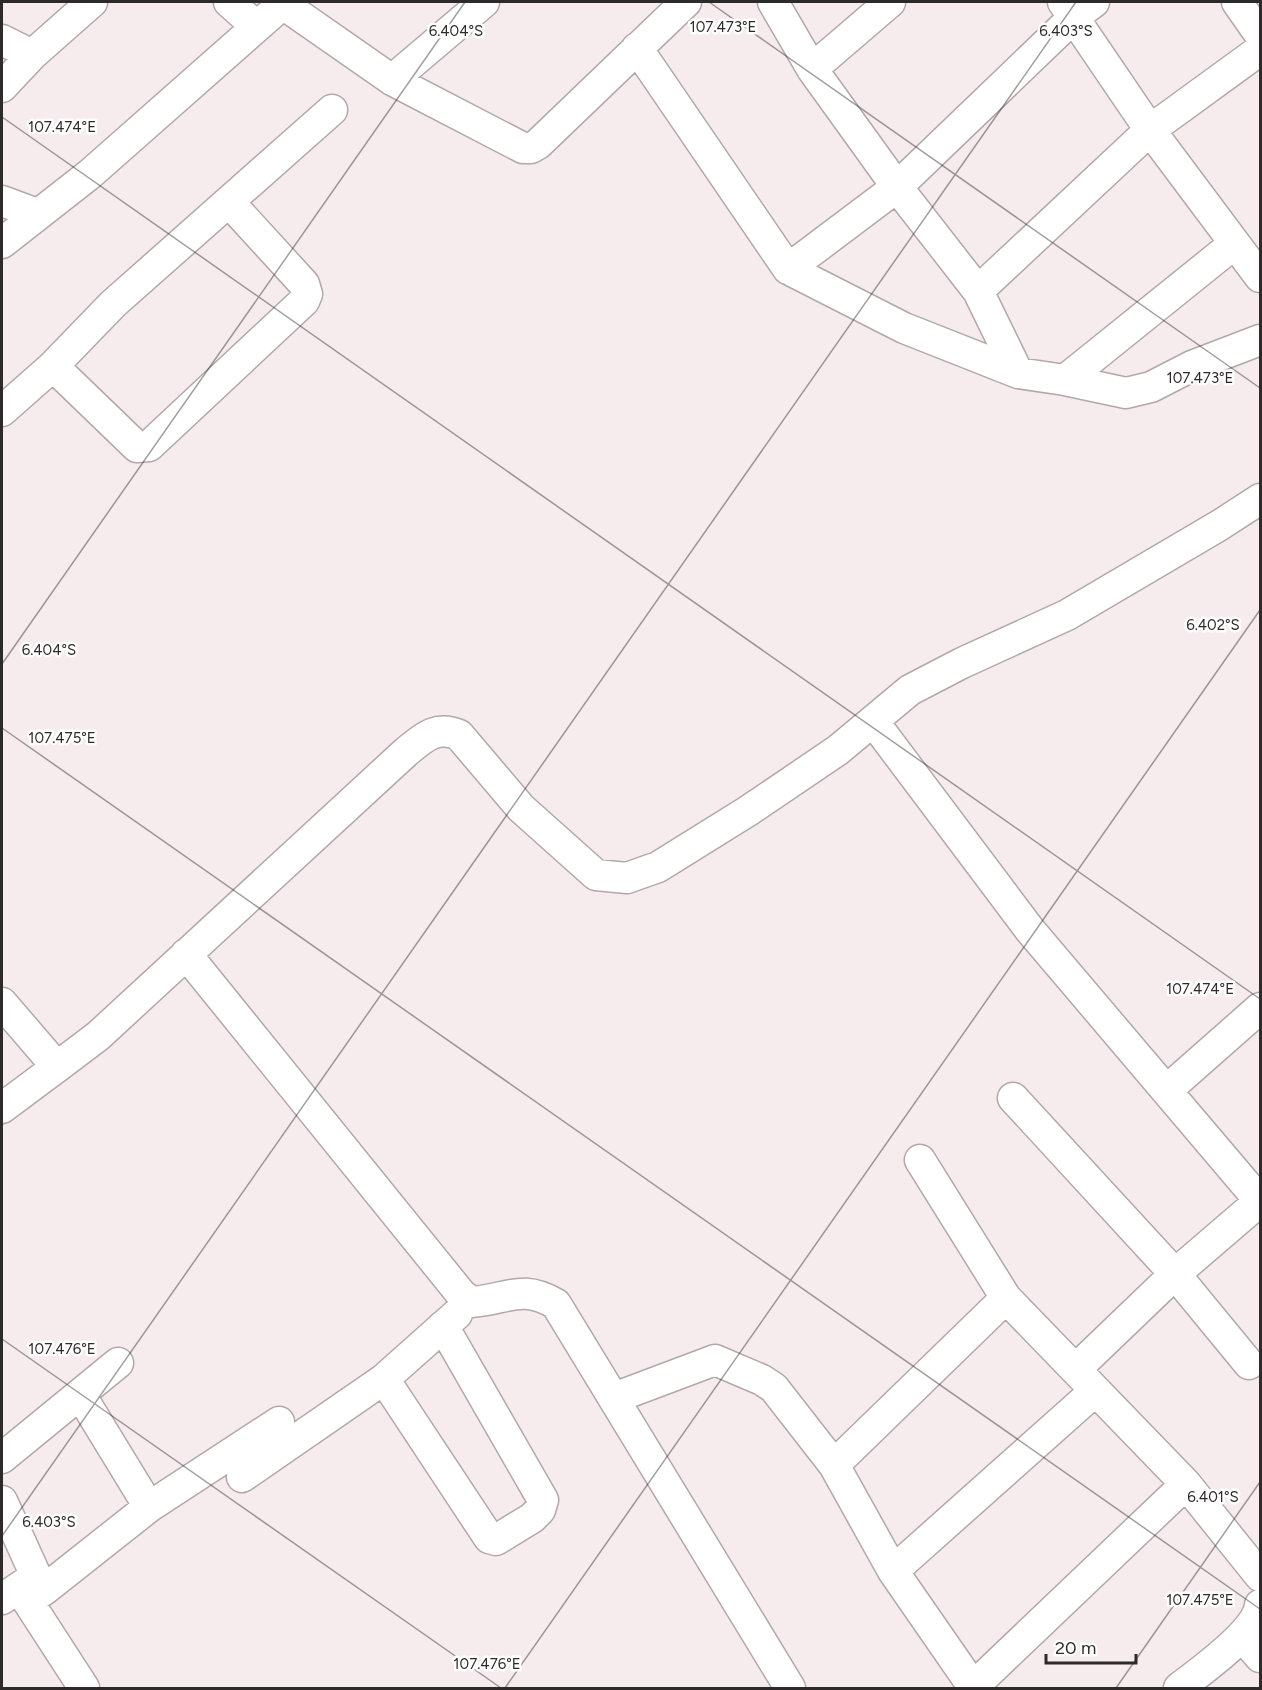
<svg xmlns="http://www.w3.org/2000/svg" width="1262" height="1690" viewBox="0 0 1262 1690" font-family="Figtree,sans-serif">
	<rect width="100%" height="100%" fill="#f6ebed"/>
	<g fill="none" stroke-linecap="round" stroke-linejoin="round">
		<defs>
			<path id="street" d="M 229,2 L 256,26
				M 280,2 L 392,80 L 523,148 L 531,148 L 538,144 L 686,2
				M 773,2 L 812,69 L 897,187 L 978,291 L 1018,373
				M 1063,2 L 1150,130 L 1260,277
				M 1237,2 L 1260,35
				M 2,40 L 32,55
				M 637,48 L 788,269 L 904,328 L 1018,373 L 1065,380 L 1126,393 L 1151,387 L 1192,366 L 1260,340
				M 812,69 L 890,2
				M 392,80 L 484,2
				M 2,87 L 32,55 L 92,2
				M 2,201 L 37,214
				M 2,243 L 90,174 L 285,2
				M 788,269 L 897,187 L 1074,17 L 1094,2
				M 978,291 L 1150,130 L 1260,50
				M 53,366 L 137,447 L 149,446 L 304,301 L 307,294 L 304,284 L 229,202
				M 1065,380 L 1234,244
				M 2,411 L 53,366 L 113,304 L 332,110
				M 873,721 L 1030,930 L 1260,1201
				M 186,954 L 461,1294 L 471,1302 C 507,1300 521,1283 556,1304 L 790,1688
				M 2,1003 L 57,1067 L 98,1036 L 406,752 C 423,738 436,725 459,735 L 521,808 L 596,875 L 627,878 L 658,867 L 748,811 L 838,750 L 910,690 L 962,663 L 1067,615 L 1220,525 L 1260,499
				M 1167,1090 L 1260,1008
				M 1013,1098 L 1175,1274 L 1249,1364
				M 2,1108 L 57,1067
				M 920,1160 L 1006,1298 L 1186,1484 L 1260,1576
				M 1076,1369 L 1175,1274 L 1260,1201
				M 384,1379 L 489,1538 L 496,1540 L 532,1518 L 540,1510 L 543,1500 L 443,1326
				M 80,1394 L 149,1507
				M 614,1398 L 715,1360 L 762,1380 L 774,1388 L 834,1465 L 893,1571 L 974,1688
				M 2,1458 L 118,1363
				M 834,1465 L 1006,1298
				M 242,1477 L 384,1379 L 457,1314
				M 2,1501 L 36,1576 L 44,1590
				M 893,1571 L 1095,1391
				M 2,1599 L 36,1576
				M 1242,1636 L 1260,1657
				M 973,1687 L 1186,1484
				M 84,1688 L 27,1600 L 44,1590 L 149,1507 L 279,1422
				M 1179,1688 C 1201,1671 1257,1632 1260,1605"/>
		</defs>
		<use href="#street" stroke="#b2a8aa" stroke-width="33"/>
		<use href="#street" stroke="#fff" stroke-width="30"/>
	</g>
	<path fill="none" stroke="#2e2a2b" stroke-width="1.5" stroke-opacity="0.45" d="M 709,2 L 1260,388M 2,117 L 1260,999M 2,664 L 465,2M 2,728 L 1260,1609M 2,1339 L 501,1688M 2,1536 L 1076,2M 505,1688 L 1260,610M 1116,1688 L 1260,1482"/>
	<g font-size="15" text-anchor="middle" fill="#2e2a2b" stroke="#fff" stroke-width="5" stroke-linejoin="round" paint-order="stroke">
		<text x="723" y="32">107.473°E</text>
		<text x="456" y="36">6.404°S</text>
		<text x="1066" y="36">6.403°S</text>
		<text x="62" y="132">107.474°E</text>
		<text x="1200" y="383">107.473°E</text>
		<text x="1213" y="630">6.402°S</text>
		<text x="49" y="655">6.404°S</text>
		<text x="62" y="743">107.475°E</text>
		<text x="1200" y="994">107.474°E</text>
		<text x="62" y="1354">107.476°E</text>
		<text x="1213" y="1502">6.401°S</text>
		<text x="49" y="1527">6.403°S</text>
		<text x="1200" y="1605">107.475°E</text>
		<text x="487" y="1669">107.476°E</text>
	</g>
	<rect width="1262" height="1690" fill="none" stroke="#2e2a2b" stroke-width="6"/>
	<path d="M1046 1654v9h90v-9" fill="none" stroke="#2e2a2b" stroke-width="3"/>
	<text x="1055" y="1654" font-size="18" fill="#2e2a2b" stroke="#ffffff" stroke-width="4.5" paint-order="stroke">20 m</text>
</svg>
